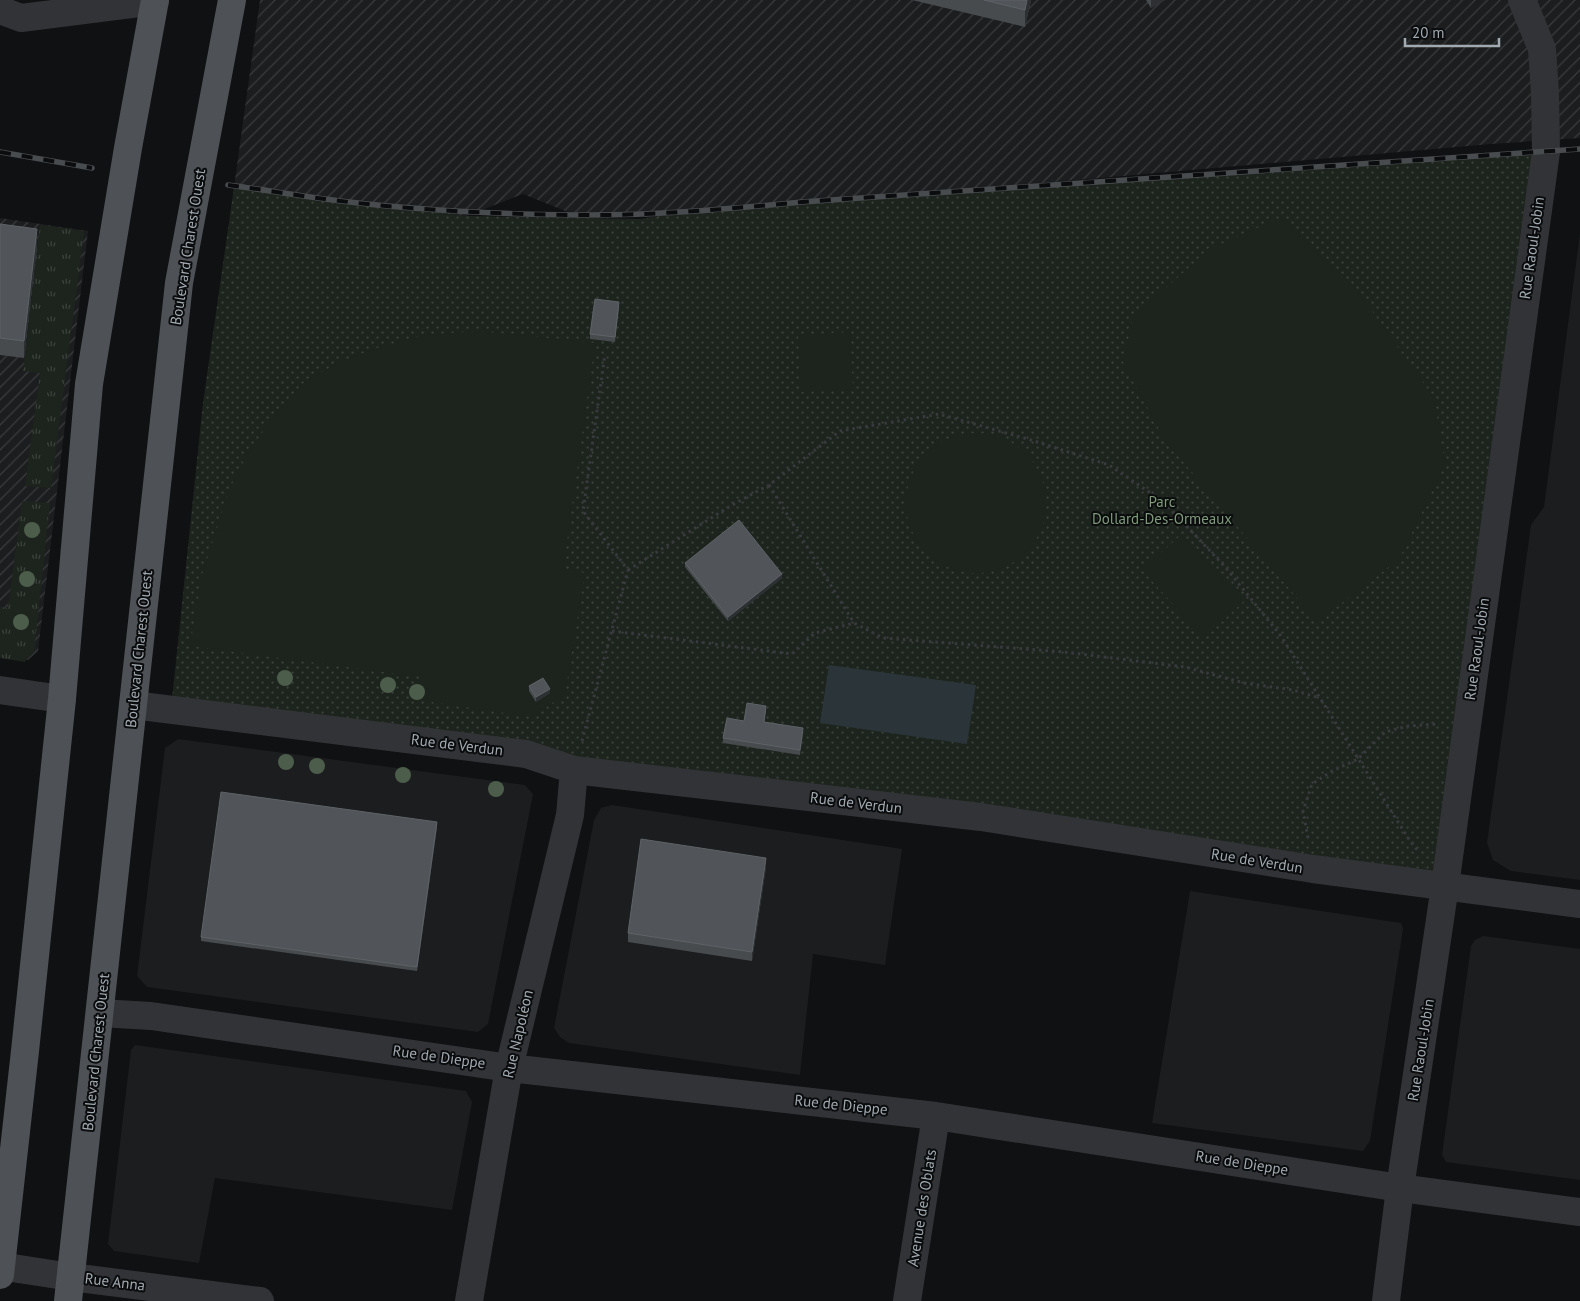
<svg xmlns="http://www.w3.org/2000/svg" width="1580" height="1301" viewBox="0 0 1580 1301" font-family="'PT Sans',sans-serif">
	<defs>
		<pattern id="industrial-furrows" width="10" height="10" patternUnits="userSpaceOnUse" patternTransform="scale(1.25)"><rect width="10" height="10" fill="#1c1d1e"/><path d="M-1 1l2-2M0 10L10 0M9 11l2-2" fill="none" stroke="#3a3b3c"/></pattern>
		<pattern id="grass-tufts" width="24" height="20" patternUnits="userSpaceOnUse" patternTransform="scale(1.25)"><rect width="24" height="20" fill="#1d241d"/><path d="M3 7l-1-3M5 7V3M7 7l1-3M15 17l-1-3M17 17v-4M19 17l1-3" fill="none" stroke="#3b413b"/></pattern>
		<pattern id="park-dots" width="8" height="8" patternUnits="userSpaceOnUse" patternTransform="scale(1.25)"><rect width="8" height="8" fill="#1d241d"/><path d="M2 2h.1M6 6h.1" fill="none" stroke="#3b413b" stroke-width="1.8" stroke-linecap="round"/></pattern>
	</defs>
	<rect width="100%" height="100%" fill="#101112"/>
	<path fill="#1c1d1e" d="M 1580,233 L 1580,880 L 1511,871 L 1493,860 L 1487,843 L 1531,525 L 1544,507 Z
		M 178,739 L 525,785 L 533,794 L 488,1024 L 478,1032 L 147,987 L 137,976 L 165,748 Z
		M 612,805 L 902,849 L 885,965 L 813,954 L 800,1075 L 569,1043 L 560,1037 L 554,1028 L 594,820 L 601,808 Z
		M 1190,891 L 1401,923 L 1403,929 L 1370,1141 L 1363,1151 L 1152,1123 Z
		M 1483,936 L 1580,949 L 1580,1180 L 1446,1162 L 1442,1155 L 1471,946 L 1475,940 Z
		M 135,1045 L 466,1091 L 472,1102 L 452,1210 L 215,1178 L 199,1263 L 114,1251 L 108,1244 L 131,1050 Z"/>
	<path fill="url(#industrial-furrows)" d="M 260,0 L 1580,0 L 1580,138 L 1491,144 L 721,211 L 683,226 L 638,215 L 575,215 L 523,194 L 464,217 L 234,187 Z
		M 0,218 L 88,231 L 38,651 L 28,660 L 0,656 Z"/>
	<path fill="url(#grass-tufts)" d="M 40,225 L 84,231 L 51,488 L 25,486 L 40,373 L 23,371 Z
		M 26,501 L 50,503 L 34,652 L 30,656 L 26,658 L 25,662 L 0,658 L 0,607 L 8,608 L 22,502 Z"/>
	<path fill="url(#park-dots)" d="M 1546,152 L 1445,886 L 171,709 L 203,403 L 234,187 L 465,216 L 639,219 L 721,210 Z"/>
	<path fill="#1d241d" d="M 1280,218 L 1356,289 L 1434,398 L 1445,465 L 1399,559 L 1317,622 L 1165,440 L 1123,363 L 1133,317 L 1210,249 Z
		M 478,331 L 595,343 L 563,570 L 585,573 L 565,694 L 532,717 L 419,700 L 422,677 L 190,646 L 202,575 L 230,488 L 248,453 L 274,416 L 302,384 L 339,362 L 377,348 L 425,335 Z
		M 850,332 L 853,389 L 801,392 L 798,335 Z
		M906 503a70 70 0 1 1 140 0a70 70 0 1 1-140 0Z
		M 1181,535 L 1243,602 L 1204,638 L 1142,570 Z"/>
	<path fill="#2b3539" d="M 829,665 L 976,685 L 967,744 L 820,723 Z"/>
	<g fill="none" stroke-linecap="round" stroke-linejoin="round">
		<path stroke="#383a3d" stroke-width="3" stroke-dasharray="2.5 4" stroke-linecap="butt" d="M 769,485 L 854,623
			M 628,570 L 732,505 L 769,485 L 840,431 L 939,414 L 1031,440 L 1109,465 L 1164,502 L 1226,568 L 1281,636 L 1410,841 L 1419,852
			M 612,631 L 792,654 L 815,633 L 854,623 L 883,638 L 1064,652 L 1185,667 L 1244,683 L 1293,690 L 1320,698
			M 582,741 L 628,570 L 583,511 L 605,354
			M 1308,838 L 1303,811 L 1312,784 L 1332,771 L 1358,759 L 1385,732 L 1408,726 L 1438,724"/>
		<path stroke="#323336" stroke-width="28" d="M 0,10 L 21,18 L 155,1
			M 0,690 L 62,699
			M 133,705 L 526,754 L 574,770 L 981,817 L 1313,869 L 1580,904
			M 100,1013 L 151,1016 L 509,1068 L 936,1116 L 1400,1188 L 1580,1212
			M 0,1266 L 71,1277 L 260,1301
			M 469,1301 L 509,1068 L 570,815 L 574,770
			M 907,1301 L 936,1116
			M 1386,1301 L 1400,1188 L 1445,886 L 1546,152 L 1545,93 L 1542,49 L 1522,0"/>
		<path stroke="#4e5155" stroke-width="28" d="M 0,1275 L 25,1051 L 62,699 L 89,384 L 128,148 L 155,0
			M 68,1301 L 179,283 L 232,0"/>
		<defs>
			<path id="rail" d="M 0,152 L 92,168
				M 228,185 C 260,189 293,195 325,199 C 407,210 492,214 575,215 C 651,216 727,209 802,202 L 1580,149"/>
		</defs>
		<use href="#rail" stroke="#494c4f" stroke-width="5.5"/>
		<use href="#rail" stroke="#0b0c0d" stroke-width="4" stroke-dasharray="11" stroke-linecap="butt"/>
	</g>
	<g fill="#4d5d4b">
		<circle cx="32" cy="530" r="8"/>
		<circle cx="27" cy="579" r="8"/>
		<circle cx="21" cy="622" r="8"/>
		<circle cx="285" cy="678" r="8"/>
		<circle cx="388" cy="685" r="8"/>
		<circle cx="417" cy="692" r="8"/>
		<circle cx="286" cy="762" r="8"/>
		<circle cx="317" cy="766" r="8"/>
		<circle cx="403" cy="775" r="8"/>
		<circle cx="496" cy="789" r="8"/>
	</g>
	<path fill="#484b4e" d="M 912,0 L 1031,0 L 1025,27 Z
		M 1146,0 L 1165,0 L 1151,8 Z
		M 0,224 L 37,246 L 24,358 L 0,355 Z
		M 619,307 L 615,342 L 590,339 L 590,334 Z
		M 685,563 L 782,578 L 728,621 L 685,567 Z
		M 529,686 L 550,693 L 536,702 L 529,691 Z
		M 766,710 L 764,722 L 803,733 L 800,755 L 723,743 L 723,738 L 744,721 Z
		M 437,827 L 417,971 L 201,941 L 201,937 Z
		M 766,867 L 752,961 L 628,942 L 628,933 Z"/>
	<path fill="#2d3032" d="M 1027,0 L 1031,0 L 1025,27 L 1025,10 Z
		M 1151,0 L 1165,0 L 1151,8 Z
		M 37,229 L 37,246 L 24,358 L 24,341 Z
		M 782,574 L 782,578 L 728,621 L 728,617 Z
		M 550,689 L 550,693 L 536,702 L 536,697 Z
		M 803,728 L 803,733 L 800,755 L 800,750 Z
		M 437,822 L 437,827 L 417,971 L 417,967 Z
		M 766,858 L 766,867 L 752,961 L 752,952 Z"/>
	<path fill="#515559" stroke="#5e6367" d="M 984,0 L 1027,0 L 1025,10 Z
		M 0,224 L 37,229 L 24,341 L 0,338 Z
		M 595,299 L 619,302 L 615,337 L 590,334 Z
		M 739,520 L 782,574 L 728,617 L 685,563 Z
		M 543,678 L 550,689 L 536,697 L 529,686 Z
		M 747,703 L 766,706 L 764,722 L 803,728 L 800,750 L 723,738 L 727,718 L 744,721 Z
		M 221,792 L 437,822 L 417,967 L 201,937 Z
		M 641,839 L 766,858 L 752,952 L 628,933 Z"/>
	<g text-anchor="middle" stroke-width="4" stroke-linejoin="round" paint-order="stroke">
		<g font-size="15" fill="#a2aab1" stroke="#0b0c0d">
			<text transform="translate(188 247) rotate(-81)" y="5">Boulevard Charest Ouest</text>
			<text transform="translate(1532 248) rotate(-82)" y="5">Rue Raoul-Jobin</text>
			<text transform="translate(139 649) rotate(-84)" y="5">Boulevard Charest Ouest</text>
			<text transform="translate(1477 649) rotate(-82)" y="5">Rue Raoul-Jobin</text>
			<text transform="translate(457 745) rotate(7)" y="5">Rue de Verdun</text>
			<text transform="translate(856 803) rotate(7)" y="5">Rue de Verdun</text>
			<text transform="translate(1257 861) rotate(9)" y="5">Rue de Verdun</text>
			<text transform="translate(518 1034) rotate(-77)" y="5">Rue Napoléon</text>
			<text transform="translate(1421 1050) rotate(-81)" y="5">Rue Raoul-Jobin</text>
			<text transform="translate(96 1052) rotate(-84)" y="5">Boulevard Charest Ouest</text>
			<text transform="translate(439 1057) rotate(8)" y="5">Rue de Dieppe</text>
			<text transform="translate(841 1105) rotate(6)" y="5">Rue de Dieppe</text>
			<text transform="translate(1242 1163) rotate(9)" y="5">Rue de Dieppe</text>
			<text transform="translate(922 1208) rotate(-81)" y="5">Avenue des Oblats</text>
			<text transform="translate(115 1282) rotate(7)" y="5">Rue Anna</text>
		</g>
		<g font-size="15" fill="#7f9b7a" stroke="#0b0c0d">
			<text x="1162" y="507">Parc<tspan x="1162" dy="17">Dollard-Des-Ormeaux</tspan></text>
		</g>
	</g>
	<path d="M1405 38v8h94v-8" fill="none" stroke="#a2aab1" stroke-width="2.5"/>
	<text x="1412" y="38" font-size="15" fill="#a2aab1" stroke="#0b0c0d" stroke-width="4" paint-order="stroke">20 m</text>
</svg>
